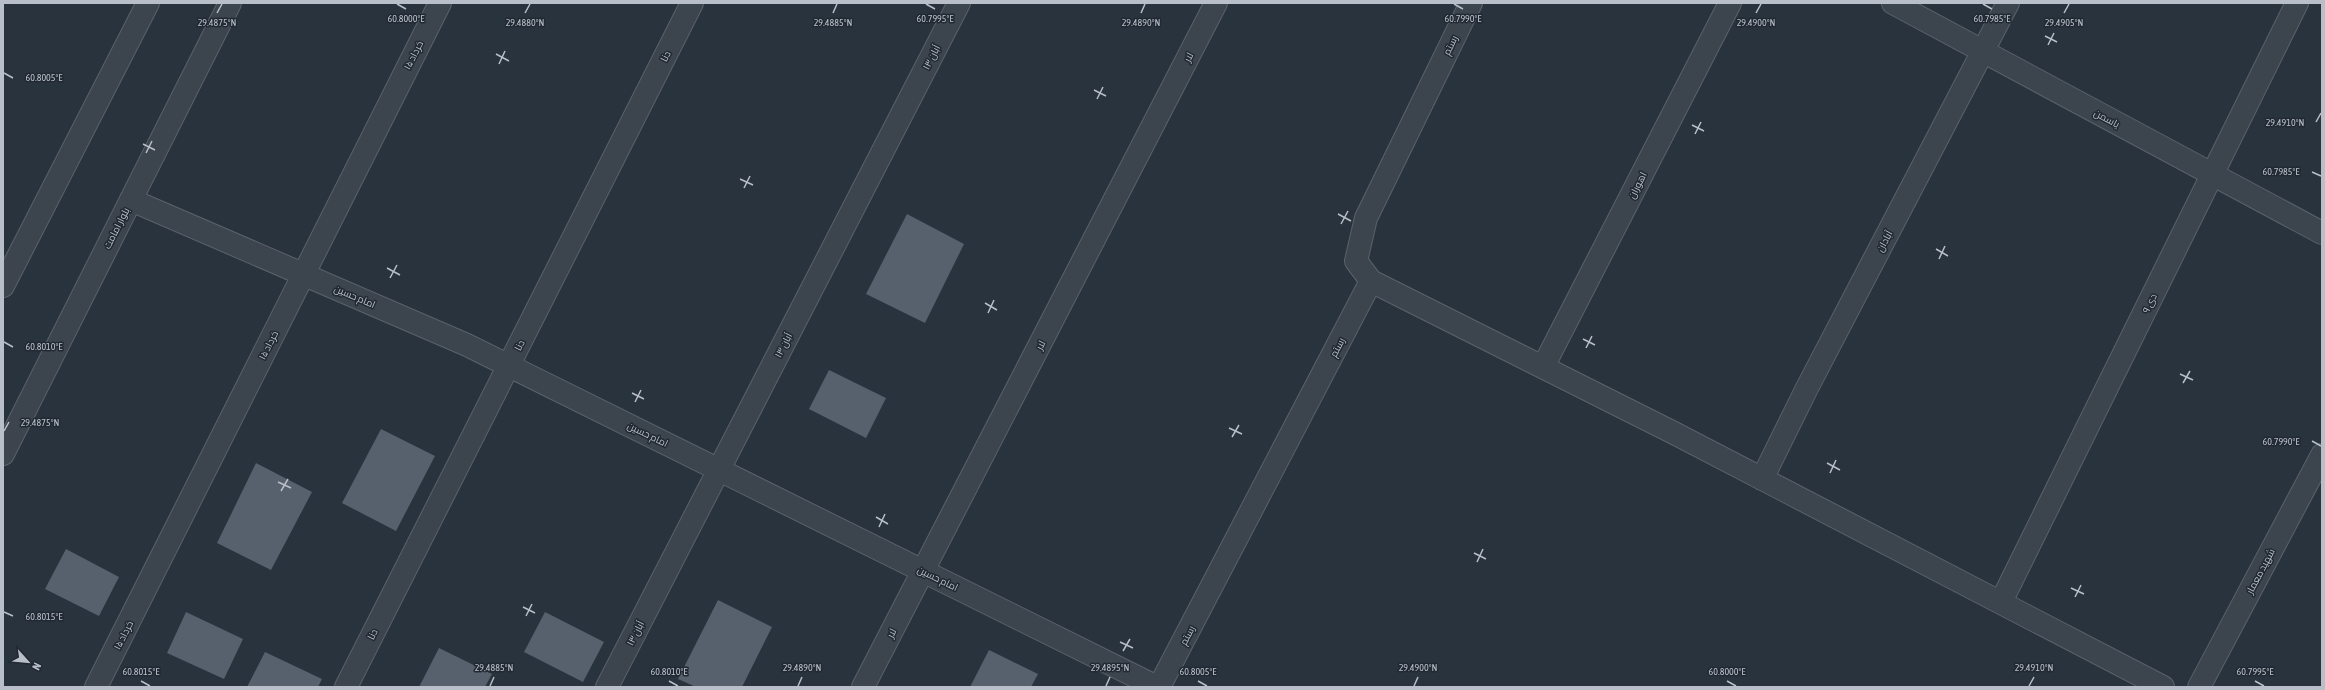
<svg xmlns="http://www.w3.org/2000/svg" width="2325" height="690" viewBox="0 0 2325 690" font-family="'Asap Condensed',Cairo,sans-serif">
	<rect width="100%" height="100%" fill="#28333d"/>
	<path fill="#56616d" d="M 907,214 L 964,244 L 925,323 L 866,294 Z
		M 829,370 L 886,398 L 866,438 L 809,409 Z
		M 381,429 L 435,456 L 396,531 L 342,503 Z
		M 256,463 L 312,492 L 271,570 L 217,543 Z
		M 66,549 L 119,577 L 99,616 L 45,589 Z
		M 718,600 L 772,627 L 742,687 L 696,687 L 678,679 Z
		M 186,612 L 243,639 L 224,679 L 167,653 Z
		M 545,612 L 604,642 L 583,682 L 524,652 Z
		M 439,648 L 492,674 L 485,687 L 419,687 Z
		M 989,650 L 1038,674 L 1031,687 L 970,687 Z
		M 265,652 L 322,679 L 318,687 L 247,687 Z"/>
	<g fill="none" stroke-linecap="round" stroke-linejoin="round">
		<defs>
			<path id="minor" d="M 1471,3 L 1366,218 L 1356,261 L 1371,281 L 1674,433 L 2163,687
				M 1893,3 L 2322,233
				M 131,200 L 467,345 L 1157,687
				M 1543,367 L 1730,3
				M 1762,479 L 1807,388 L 2008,3
				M 2001,602 L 2297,3
				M 96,687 L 440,3
				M 346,687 L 692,3
				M 607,687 L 959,3
				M 863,687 L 1216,3
				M 1159,687 L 1371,281
				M 2199,687 L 2322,455"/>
			<path id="tertiary" d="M 3,286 L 148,3
				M 3,454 L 230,3"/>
		</defs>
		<use href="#minor" stroke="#5a626b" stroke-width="24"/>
		<use href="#tertiary" stroke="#5a626b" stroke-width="24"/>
		<use href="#minor" stroke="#3c444d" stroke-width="22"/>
		<use href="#tertiary" stroke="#3c444d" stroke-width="22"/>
	</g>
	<path fill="none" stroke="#b8bfc8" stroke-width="1.5" d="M 397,4 L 406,9M 926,4 L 935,9M 1454,4 L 1463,9M 1983,4 L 1992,9M 217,13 L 222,4M 525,13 L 530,4M 833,13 L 837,4M 1141,13 L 1145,4M 1756,13 L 1761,4M 2064,13 L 2069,4M 2045,36 L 2057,42M 2048,45 L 2054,33M 496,54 L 509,61M 499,64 L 505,51M 4,73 L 13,78M 1094,90 L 1106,96M 1097,99 L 1103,87M 2316,122 L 2321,113M 1692,125 L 1704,131M 1695,134 L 1701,122M 143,144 L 155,150M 146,153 L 152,141M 2312,172 L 2321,176M 740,179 L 753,185M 744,188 L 750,176M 1338,214 L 1351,221M 1341,224 L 1348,211M 1936,249 L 1948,256M 1939,259 L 1945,246M 387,268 L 400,275M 390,278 L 397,265M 985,303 L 997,310M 988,313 L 994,300M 1583,339 L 1595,345M 4,342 L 13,347M 1586,348 L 1592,336M 2180,374 L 2193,380M 2183,383 L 2190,371M 632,393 L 644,399M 635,402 L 641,390M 1229,428 L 1242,434M 4,431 L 9,422M 1232,437 L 1239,425M 2312,441 L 2321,446M 1827,463 L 1840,470M 1830,473 L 1836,460M 278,482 L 291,488M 281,491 L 288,479M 876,517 L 888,524M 879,527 L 885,514M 1474,553 L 1486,559M 1477,562 L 1483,549M 2071,588 L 2084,594M 2075,597 L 2081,585M 523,607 L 535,613M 4,612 L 13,616M 526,616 L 532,604M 1120,642 L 1133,648M 1123,651 L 1130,639M 141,681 L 150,686M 669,681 L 678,686M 1198,681 L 1207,686M 1727,681 L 1736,686M 2255,681 L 2264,686M 490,686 L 494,677M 798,686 L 802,677M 1106,686 L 1110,677M 1414,686 L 1418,677M 2029,686 L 2034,677"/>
	<g text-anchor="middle" stroke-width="3" stroke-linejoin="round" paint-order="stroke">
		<g font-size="10" fill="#b8bfc8" stroke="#212933">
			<text transform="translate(1450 45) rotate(-64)" y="4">رستم</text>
			<text transform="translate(413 55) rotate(-63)" y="4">۱۵ خرداد</text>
			<text transform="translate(665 56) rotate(-63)" y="4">دنا</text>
			<text transform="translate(931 57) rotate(-63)" y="4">۱۳ آبان</text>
			<text transform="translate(1188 57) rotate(-63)" y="4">لار</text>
			<text transform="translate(2107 118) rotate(28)" y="4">یاسمن</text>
			<text transform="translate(1637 185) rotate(-63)" y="4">اهوران</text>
			<text transform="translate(116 228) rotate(-63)" y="4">بلوار امامت</text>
			<text transform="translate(1884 241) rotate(-62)" y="4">آبادان</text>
			<text transform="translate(355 296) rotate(23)" y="4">امام حسین</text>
			<text transform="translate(2149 303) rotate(-64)" y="4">۹ دی</text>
			<text transform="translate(268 345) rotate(-63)" y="4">۱۵ خرداد</text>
			<text transform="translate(519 345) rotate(-63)" y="4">دنا</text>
			<text transform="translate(783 345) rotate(-63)" y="4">۱۳ آبان</text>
			<text transform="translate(1040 345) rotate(-63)" y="4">لار</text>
			<text transform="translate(1337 347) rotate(-62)" y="4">رستم</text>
			<text transform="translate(648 434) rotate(26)" y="4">امام حسین</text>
			<text transform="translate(2260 571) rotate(-62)" y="4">شهید معمار</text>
			<text transform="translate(938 578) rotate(26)" y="4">امام حسین</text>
			<text transform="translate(635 633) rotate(-63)" y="4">۱۳ آبان</text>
			<text transform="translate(891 633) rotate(-63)" y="4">لار</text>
			<text transform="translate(372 634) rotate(-63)" y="4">دنا</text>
			<text transform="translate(123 635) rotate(-63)" y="4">۱۵ خرداد</text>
			<text transform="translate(1187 635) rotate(-62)" y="4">رستم</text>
		</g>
	</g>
	<g font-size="10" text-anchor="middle" fill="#b8bfc8" stroke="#212933" stroke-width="3" stroke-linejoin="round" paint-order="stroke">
		<text x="406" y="22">60.8000°E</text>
		<text x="935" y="22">60.7995°E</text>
		<text x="1463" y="22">60.7990°E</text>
		<text x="1992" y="22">60.7985°E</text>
		<text x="217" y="26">29.4875°N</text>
		<text x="525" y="26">29.4880°N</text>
		<text x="833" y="26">29.4885°N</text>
		<text x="1141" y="26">29.4890°N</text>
		<text x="1756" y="26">29.4900°N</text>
		<text x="2064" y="26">29.4905°N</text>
		<text x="44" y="81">60.8005°E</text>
		<text x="2285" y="126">29.4910°N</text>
		<text x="2281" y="175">60.7985°E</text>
		<text x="44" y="350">60.8010°E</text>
		<text x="40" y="426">29.4875°N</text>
		<text x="2281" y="445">60.7990°E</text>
		<text x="44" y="620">60.8015°E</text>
		<text x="494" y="671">29.4885°N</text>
		<text x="802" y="671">29.4890°N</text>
		<text x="1110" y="671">29.4895°N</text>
		<text x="1418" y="671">29.4900°N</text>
		<text x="2034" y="671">29.4910°N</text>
		<text x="141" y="675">60.8015°E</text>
		<text x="669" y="675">60.8010°E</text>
		<text x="1198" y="675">60.8005°E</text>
		<text x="1727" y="675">60.8000°E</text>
		<text x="2255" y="675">60.7995°E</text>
	</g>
	<rect width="2325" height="690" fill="none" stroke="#b8bfc8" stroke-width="8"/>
	<g transform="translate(28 662) rotate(117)" stroke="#212933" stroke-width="3" paint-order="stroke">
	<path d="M0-3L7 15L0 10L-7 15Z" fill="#b8bfc8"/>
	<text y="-6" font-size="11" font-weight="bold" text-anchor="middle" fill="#b8bfc8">N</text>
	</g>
</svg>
